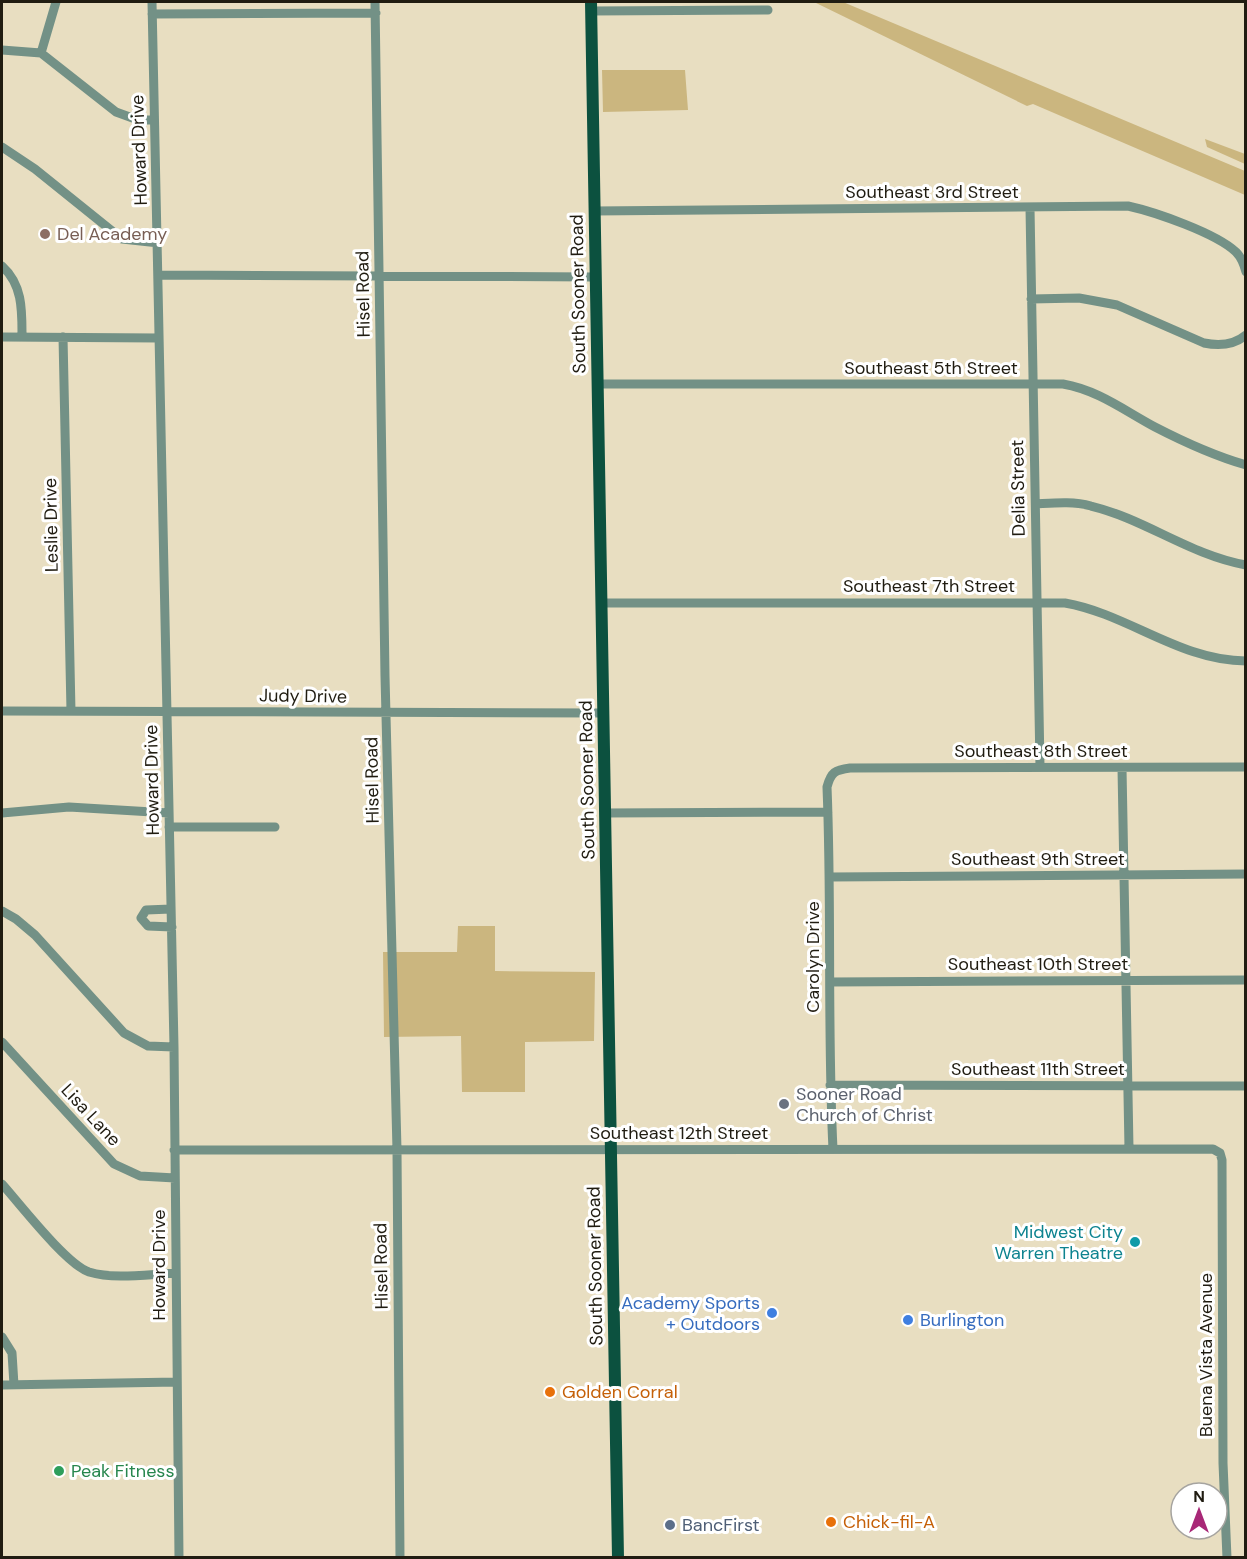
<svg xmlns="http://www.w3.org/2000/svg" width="1247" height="1559" viewBox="0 0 1247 1559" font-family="'DM Sans',sans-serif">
	<rect width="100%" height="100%" fill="#e8dec1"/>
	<path fill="#cbb67f" d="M 814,2 L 843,2 L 1245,171 L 1245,195 L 1033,104 L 1027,106 Z
		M 602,70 L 685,70 L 688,110 L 603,112 Z
		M 1205,139 L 1245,154 L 1245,164 L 1207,147 Z
		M 458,926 L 495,926 L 495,971 L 595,972 L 594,1041 L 525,1042 L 525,1092 L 462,1092 L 461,1036 L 384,1037 L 383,952 L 457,952 Z"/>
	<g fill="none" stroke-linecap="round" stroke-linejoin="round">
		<path stroke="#739186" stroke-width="9" d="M 152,2 L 174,1047 L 179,1558
			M 375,2 L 385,676 L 397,1150 L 400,1558
			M 591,11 L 768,10
			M 152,14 L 376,13
			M 2,50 L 41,53 L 116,112 L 138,120 L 154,120
			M 41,53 L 56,2
			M 2,147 L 35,169 L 122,239 L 159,243
			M 1030,208 L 1040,767
			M 594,211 L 1128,206 C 1155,212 1216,233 1236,252 C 1242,258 1244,264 1246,272
			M 2,266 C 23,285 22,311 22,337
			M 160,275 L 596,277
			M 1031,299 L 1079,298 L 1117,305 L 1204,343 C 1218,346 1234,345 1246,335
			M 2,337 L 159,338
			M 63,337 L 71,711
			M 597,384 L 1063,384 C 1098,390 1125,411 1155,427 C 1184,442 1215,456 1246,465
			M 1036,504 C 1054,503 1073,501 1091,506 C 1145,519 1190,555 1246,565
			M 602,603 L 1065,603 C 1128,614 1180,661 1246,661
			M 2,711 L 603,713
			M 1122,768 L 1129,1148
			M 2,813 L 69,807 L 169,813
			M 605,813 L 828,812
			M 169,827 L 275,827
			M 830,877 L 1246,874
			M 171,909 L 146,910 L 141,918 L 148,926 L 172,927
			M 2,911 L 16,919 L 35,935 L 124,1033 L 148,1046 L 174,1047
			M 830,982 L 1246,980
			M 2,1042 L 114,1164 L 140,1176 L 175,1178
			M 830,1085 L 1246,1086
			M 833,1149 C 827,1028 832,908 827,787 C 831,772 835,770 850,768 L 1246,767
			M 174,1150 L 1213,1149 L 1220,1153 L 1222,1160 L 1223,1463 L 1227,1558
			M 2,1184 C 20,1204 66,1264 89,1272 C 115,1280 149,1274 176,1273
			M 2,1337 L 12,1353 L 14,1385
			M 2,1385 L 177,1382"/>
		<path stroke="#0c513f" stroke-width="12" d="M 591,2 L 618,1558"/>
	</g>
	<circle fill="#8d6e63" stroke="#fff" stroke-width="2" cx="45" cy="234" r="6"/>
	<circle fill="#6b7280" stroke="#fff" stroke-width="2" cx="784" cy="1104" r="6"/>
	<circle fill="#0f9aa8" stroke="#fff" stroke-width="2" cx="1135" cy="1242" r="6"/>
	<g fill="#3f7fe0" stroke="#fff" stroke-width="2">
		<circle cx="772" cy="1313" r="6"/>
		<circle cx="908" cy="1320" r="6"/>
	</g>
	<g fill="#e8710a" stroke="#fff" stroke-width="2">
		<circle cx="550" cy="1392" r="6"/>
		<circle cx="831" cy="1522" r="6"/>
	</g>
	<circle fill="#2e9e5b" stroke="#fff" stroke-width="2" cx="59" cy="1471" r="6"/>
	<circle fill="#5c6f8a" stroke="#fff" stroke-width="2" cx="670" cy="1525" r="6"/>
	<g text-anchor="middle" stroke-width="6" stroke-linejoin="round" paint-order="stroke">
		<g font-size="18" fill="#201c11" stroke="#fff">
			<text transform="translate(139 150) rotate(-92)" y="6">Howard Drive</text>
			<text x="932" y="198">Southeast 3rd Street</text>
			<text transform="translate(363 294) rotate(-91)" y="6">Hisel Road</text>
			<text transform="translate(578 294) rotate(-91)" y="6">South Sooner Road</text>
			<text x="931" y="374">Southeast 5th Street</text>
			<text transform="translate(1018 488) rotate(-91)" y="6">Delia Street</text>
			<text transform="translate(51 525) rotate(-91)" y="6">Leslie Drive</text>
			<text x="929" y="592">Southeast 7th Street</text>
			<text transform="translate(303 696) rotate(1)" y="6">Judy Drive</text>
			<text x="1041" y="757">Southeast 8th Street</text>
			<text transform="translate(152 780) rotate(-91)" y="6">Howard Drive</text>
			<text transform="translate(372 780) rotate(-91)" y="6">Hisel Road</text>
			<text transform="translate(587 780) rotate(-91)" y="6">South Sooner Road</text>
			<text x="1038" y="865">Southeast 9th Street</text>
			<text transform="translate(813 957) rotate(-90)" y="6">Carolyn Drive</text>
			<text x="1038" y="970">Southeast 10th Street</text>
			<text x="1038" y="1075">Southeast 11th Street</text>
			<text transform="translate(91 1115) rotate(47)" y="6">Lisa Lane</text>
			<text x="679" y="1139">Southeast 12th Street</text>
			<text transform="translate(159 1265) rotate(-90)" y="6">Howard Drive</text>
			<text transform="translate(381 1266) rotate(-91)" y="6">Hisel Road</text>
			<text transform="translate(595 1266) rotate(-91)" y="6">South Sooner Road</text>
			<text transform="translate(1206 1355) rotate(-90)" y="6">Buena Vista Avenue</text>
		</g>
		<g font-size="18" fill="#785e54" stroke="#fff" text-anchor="start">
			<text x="57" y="240">Del Academy</text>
		</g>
		<g font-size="18" fill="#5b616d" stroke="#fff" text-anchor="start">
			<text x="796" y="1100">Sooner Road<tspan x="796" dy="21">Church of Christ</tspan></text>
		</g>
		<g font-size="18" fill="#0d838f" stroke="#fff" text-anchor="end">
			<text x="1123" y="1238">Midwest City<tspan x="1123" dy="21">Warren Theatre</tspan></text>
		</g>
		<g font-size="18" fill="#366cbe" stroke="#fff" text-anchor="end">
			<text x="760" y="1309">Academy Sports<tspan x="760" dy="21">+ Outdoors</tspan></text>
			<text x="920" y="1326" text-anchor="start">Burlington</text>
		</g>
		<g font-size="18" fill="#c56008" stroke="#fff" text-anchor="start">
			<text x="562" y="1398">Golden Corral</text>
			<text x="843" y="1528">Chick-fil-A</text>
		</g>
		<g font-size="18" fill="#27864d" stroke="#fff" text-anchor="start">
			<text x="71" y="1477">Peak Fitness</text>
		</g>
		<g font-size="18" fill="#4e5e75" stroke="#fff" text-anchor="start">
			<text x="682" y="1531">BancFirst</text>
		</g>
	</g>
	<rect width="1247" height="1559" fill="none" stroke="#201c11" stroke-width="6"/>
	<g transform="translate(1199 1511)"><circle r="28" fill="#ffffff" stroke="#a6a4a0" stroke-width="1.5"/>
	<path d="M0-4.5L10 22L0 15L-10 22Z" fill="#a82877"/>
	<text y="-9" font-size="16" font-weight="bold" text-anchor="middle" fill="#201c11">N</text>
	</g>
</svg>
